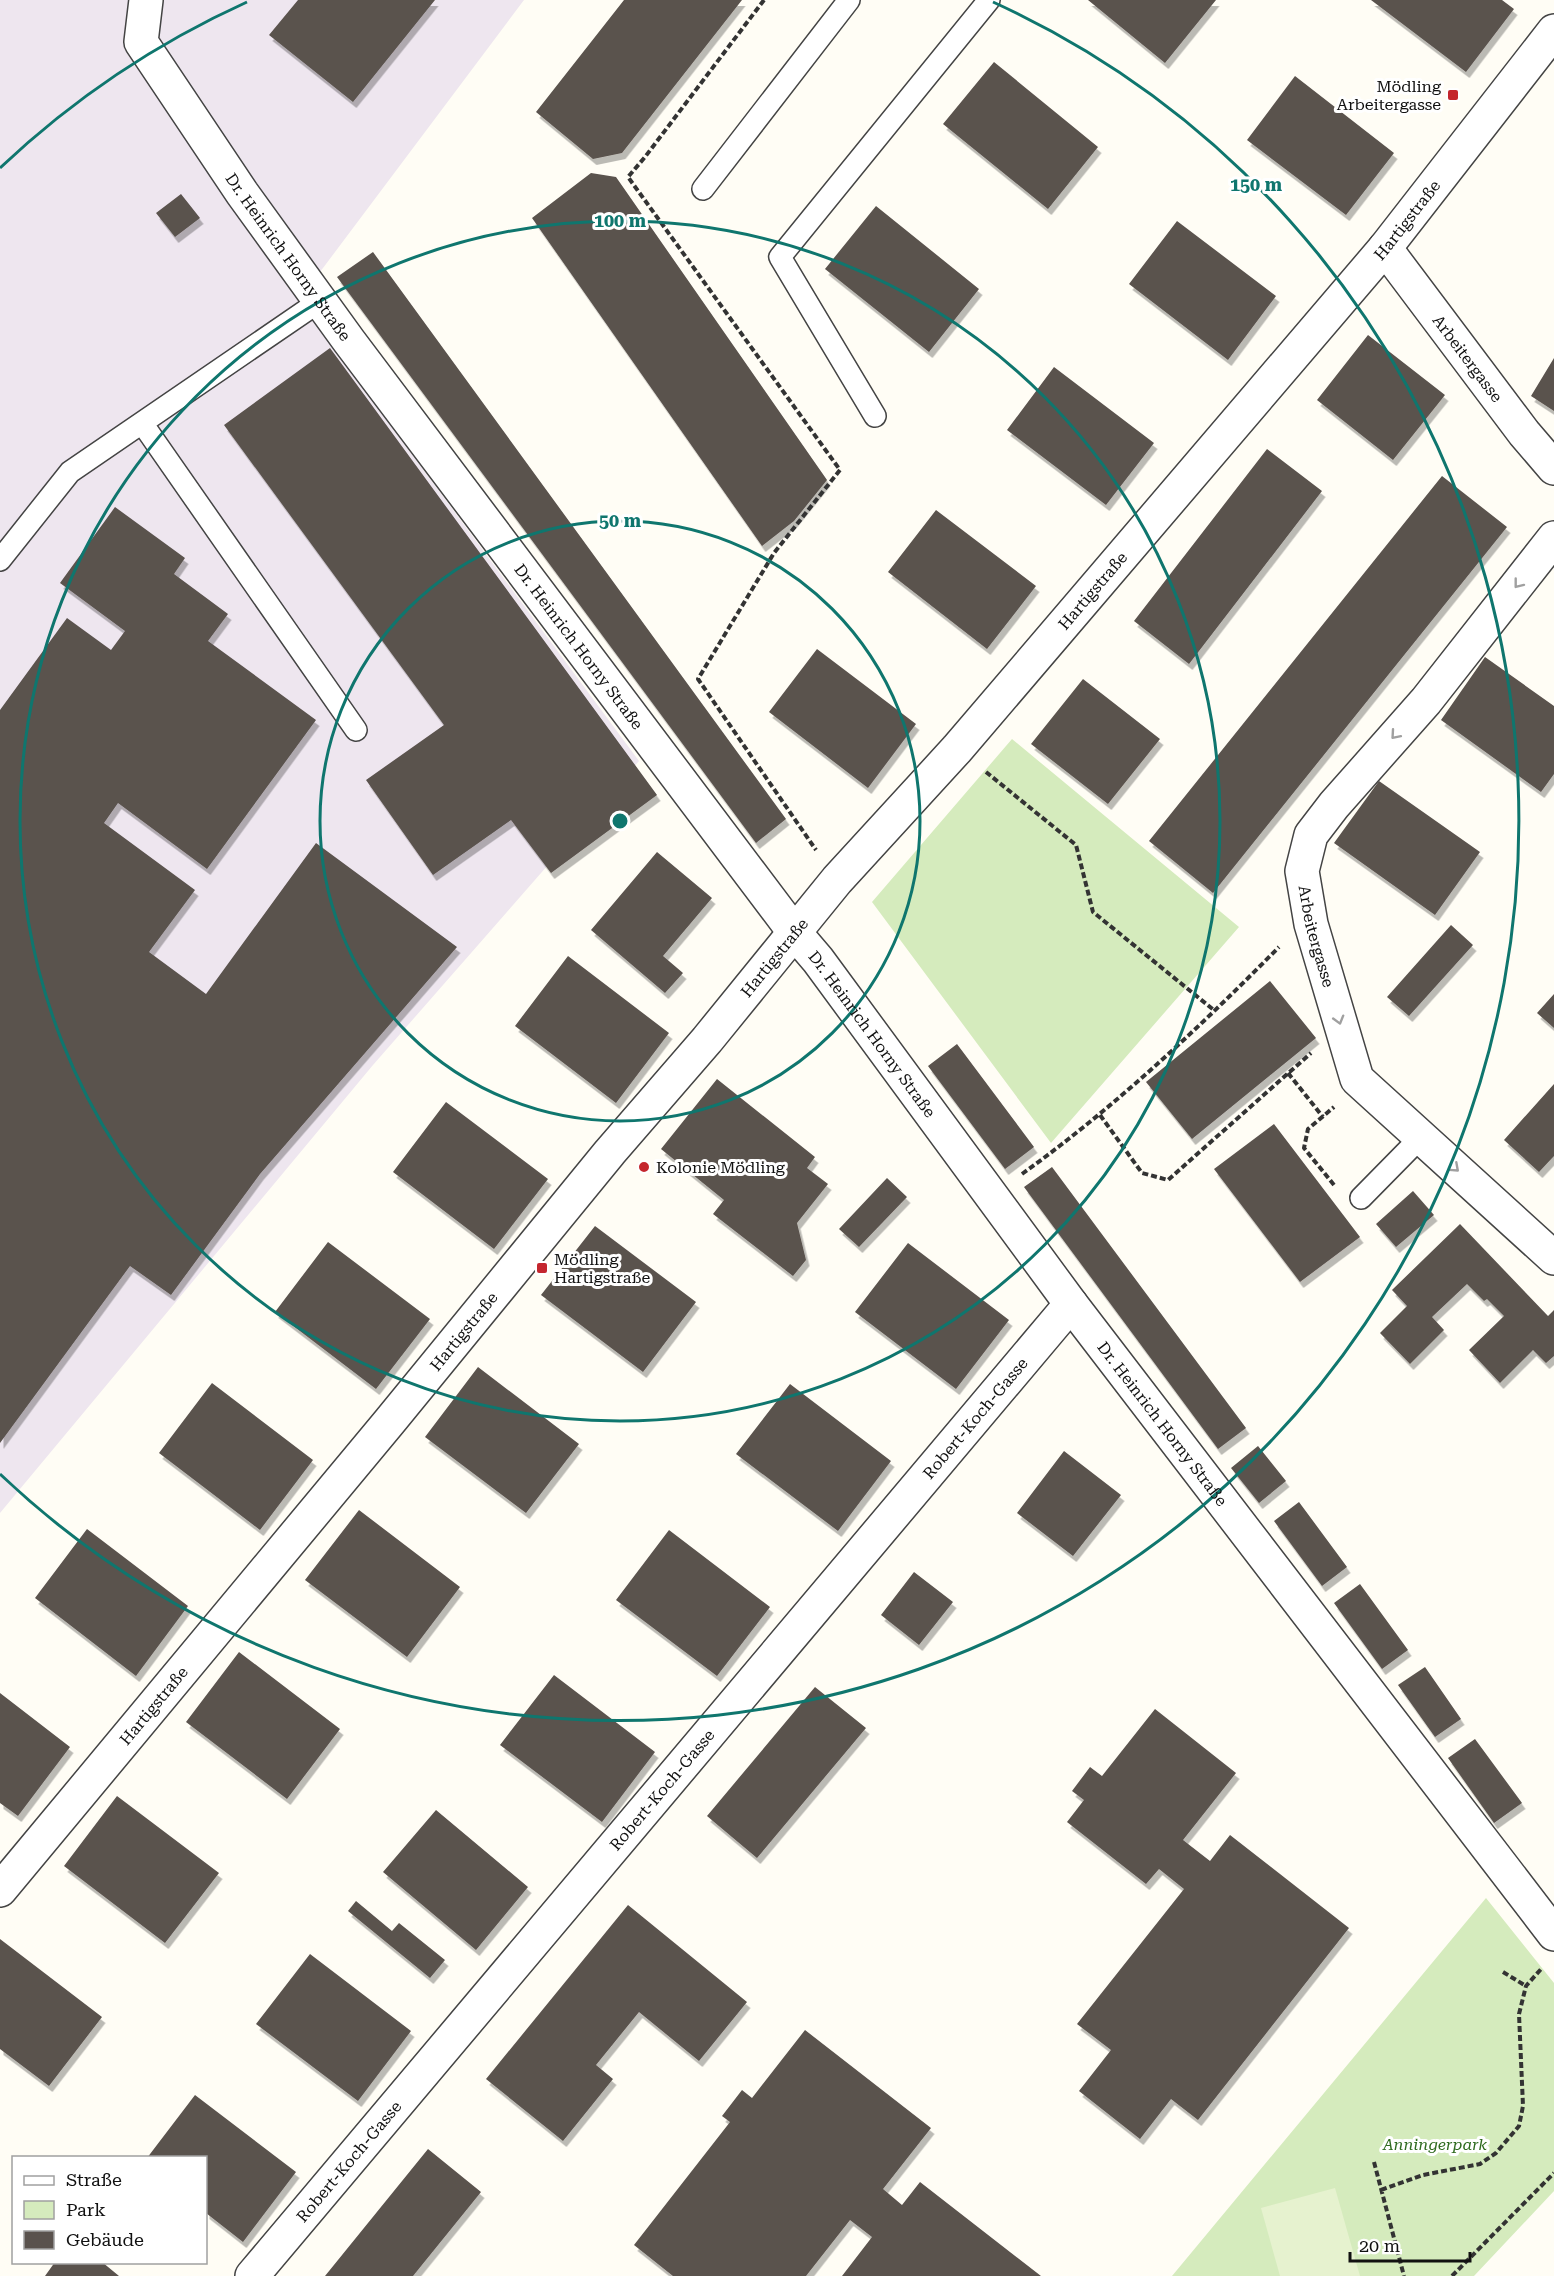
<svg xmlns="http://www.w3.org/2000/svg" width="1554" height="2276" viewBox="0 0 1554 2276" font-family="'Roboto Serif',serif">
	<defs>
		<filter id="shadow"><feDropShadow dx="3.5" dy="6" stdDeviation="0" flood-color="#0004"/></filter>
	</defs>
	<rect width="100%" height="100%" fill="#fffdf5"/>
	<path fill="#eee6ef" d="M 0,0 L 524,0 L 323,268 L 297,299 L 639,761 L 373,1065 L 0,1513 Z"/>
	<path fill="#d5ebbd" d="M 1012,739 L 1239,927 L 1051,1143 L 872,902 Z
		M 1486,1898 L 1554,1983 L 1554,2191 L 1474,2276 L 1172,2276 Z"/>
	<path fill="#e6f2cf" d="M 1335,2188 L 1360,2276 L 1280,2276 L 1261,2208 Z"/>
	<path fill="#5a524d" filter="url(#shadow)" d="M 298,0 L 435,0 L 353,102 L 269,35 Z
		M 624,0 L 742,0 L 622,153 L 593,159 L 536,112 Z
		M 1088,0 L 1216,0 L 1165,63 Z
		M 1371,0 L 1502,0 L 1514,9 L 1466,72 Z
		M 994,62 L 1098,147 L 1048,209 L 943,124 Z
		M 1295,76 L 1394,153 L 1346,215 L 1247,140 Z
		M 591,173 L 616,177 L 827,480 L 794,521 L 762,546 L 532,218 Z
		M 181,194 L 200,218 L 175,237 L 156,213 Z
		M 876,206 L 979,289 L 929,352 L 825,269 Z
		M 1177,221 L 1276,296 L 1228,360 L 1129,284 Z
		M 373,252 L 786,819 L 756,843 L 337,277 Z
		M 1368,335 L 1445,395 L 1393,460 L 1317,400 Z
		M 330,348 L 657,795 L 551,873 L 511,820 L 433,875 L 366,780 L 444,725 L 224,425 Z
		M 1554,358 L 1554,411 L 1531,396 Z
		M 1054,367 L 1154,443 L 1106,505 L 1007,430 Z
		M 1267,449 L 1322,491 L 1189,664 L 1134,621 Z
		M 1442,476 L 1507,527 L 1213,893 L 1149,841 Z
		M 115,507 L 185,558 L 174,574 L 228,614 L 208,641 L 316,720 L 207,869 L 118,803 L 104,823 L 195,890 L 149,952 L 206,994 L 316,843 L 457,947 L 260,1174 L 171,1295 L 130,1266 L 0,1443 L 0,710 L 67,618 L 111,650 L 125,631 L 60,583 Z
		M 936,510 L 1036,586 L 987,649 L 888,572 Z
		M 817,649 L 916,724 L 868,788 L 769,712 Z
		M 1485,657 L 1554,706 L 1554,774 L 1541,792 L 1441,720 Z
		M 1083,679 L 1160,739 L 1108,804 L 1031,744 Z
		M 1379,781 L 1480,852 L 1435,915 L 1334,843 Z
		M 657,852 L 712,898 L 663,956 L 683,973 L 665,993 L 591,930 Z
		M 1451,925 L 1473,945 L 1409,1016 L 1387,997 Z
		M 568,956 L 669,1033 L 616,1103 L 515,1026 Z
		M 1270,981 L 1316,1038 L 1192,1139 L 1146,1082 Z
		M 1554,994 L 1554,1028 L 1537,1013 Z
		M 957,1044 L 1034,1147 L 1005,1169 L 928,1066 Z
		M 717,1079 L 815,1157 L 807,1168 L 828,1184 L 797,1223 L 806,1260 L 793,1276 L 713,1214 L 724,1200 L 661,1149 Z
		M 1554,1084 L 1554,1156 L 1539,1172 L 1504,1140 Z
		M 446,1102 L 548,1179 L 494,1249 L 393,1172 Z
		M 1274,1124 L 1360,1237 L 1300,1282 L 1214,1169 Z
		M 1052,1167 L 1246,1428 L 1218,1449 L 1024,1187 Z
		M 887,1178 L 907,1197 L 859,1247 L 839,1229 Z
		M 1413,1191 L 1434,1215 L 1396,1247 L 1376,1224 Z
		M 1460,1224 L 1548,1316 L 1554,1310 L 1554,1356 L 1546,1363 L 1533,1350 L 1500,1383 L 1469,1350 L 1504,1316 L 1487,1299 L 1484,1301 L 1467,1284 L 1432,1317 L 1444,1330 L 1410,1364 L 1380,1333 L 1407,1306 L 1392,1290 Z
		M 595,1226 L 696,1302 L 643,1372 L 541,1295 Z
		M 328,1242 L 430,1319 L 376,1389 L 275,1312 Z
		M 908,1243 L 1009,1320 L 956,1389 L 855,1312 Z
		M 478,1367 L 579,1444 L 526,1513 L 425,1437 Z
		M 212,1383 L 313,1460 L 260,1530 L 159,1453 Z
		M 790,1384 L 891,1461 L 838,1531 L 736,1454 Z
		M 1258,1446 L 1286,1481 L 1259,1503 L 1231,1468 Z
		M 1064,1451 L 1121,1495 L 1073,1556 L 1017,1513 Z
		M 1299,1502 L 1347,1567 L 1322,1586 L 1274,1521 Z
		M 359,1510 L 460,1587 L 407,1657 L 305,1580 Z
		M 87,1529 L 188,1606 L 136,1676 L 35,1598 Z
		M 669,1530 L 770,1607 L 717,1676 L 616,1600 Z
		M 914,1572 L 953,1602 L 919,1645 L 881,1615 Z
		M 1360,1584 L 1408,1650 L 1382,1669 L 1334,1603 Z
		M 239,1652 L 340,1729 L 287,1799 L 186,1722 Z
		M 1425,1667 L 1461,1719 L 1435,1737 L 1398,1685 Z
		M 554,1675 L 655,1752 L 602,1822 L 500,1745 Z
		M 815,1687 L 866,1728 L 757,1858 L 707,1816 Z
		M 0,1693 L 70,1747 L 18,1816 L 0,1803 Z
		M 1155,1709 L 1236,1773 L 1183,1840 L 1210,1861 L 1230,1835 L 1349,1928 L 1198,2120 L 1171,2099 L 1140,2139 L 1079,2091 L 1111,2050 L 1077,2024 L 1184,1889 L 1159,1869 L 1146,1884 L 1067,1822 L 1084,1800 L 1072,1791 L 1090,1767 L 1102,1776 Z
		M 1475,1739 L 1522,1803 L 1494,1823 L 1448,1758 Z
		M 117,1796 L 219,1873 L 165,1943 L 64,1866 Z
		M 436,1810 L 528,1887 L 476,1950 L 383,1872 Z
		M 356,1901 L 392,1931 L 399,1923 L 445,1960 L 430,1978 L 348,1911 Z
		M 628,1905 L 747,2002 L 699,2061 L 639,2012 L 596,2065 L 613,2079 L 563,2141 L 486,2079 Z
		M 0,1939 L 102,2017 L 49,2086 L 0,2049 Z
		M 310,1954 L 411,2031 L 358,2101 L 256,2024 Z
		M 805,2030 L 931,2128 L 883,2189 L 902,2205 L 920,2182 L 1041,2276 L 842,2276 L 872,2237 L 850,2220 L 806,2276 L 673,2276 L 634,2245 L 730,2122 L 722,2116 L 742,2090 L 752,2098 Z
		M 195,2095 L 296,2172 L 243,2242 L 206,2213 L 206,2158 L 147,2158 Z
		M 428,2149 L 481,2192 L 413,2276 L 325,2276 Z
		M 55,2262 L 102,2262 L 119,2276 L 45,2276 Z"/>
	<g fill="none" stroke-linecap="round" stroke-linejoin="round">
		<defs>
			<path id="service" d="M 703,189 L 849,0
				M 875,416 L 780,257 L 989,0
				M 142,423 L 356,730
				M 0,560 L 70,472 L 320,301
				M 1361,1198 L 1421,1137"/>
			<g id="minor">
				<path id="s1" d="M 146,0 L 141,42 L 242,193 L 349,341 L 795,933 L 818,960 L 1071,1304 L 1554,1934"/>
				<path id="s2" d="M 1385,248 L 1524,433 L 1554,468"/>
				<path id="s3" d="M 1554,538 L 1426,701 L 1334,805 L 1311,835 L 1302,871 L 1311,924 L 1357,1079 L 1554,1258"/>
				<path id="s4" d="M 0,1890 L 390,1421 L 610,1152 L 707,1040 L 837,880 L 957,749 L 1385,248 L 1554,31"/>
				<path id="s5" d="M 252,2276 L 1071,1304"/>
			</g>
		</defs>
		<use href="#service" stroke="#444" stroke-width="24"/>
		<use href="#minor" stroke="#444" stroke-width="36"/>
		<path stroke="#333" stroke-width="4" stroke-dasharray="6 3" stroke-linecap="butt" d="M 764,0 L 645,157 L 628,177 L 840,470 L 774,553 L 698,679 L 816,850
			M 986,772 L 1076,845 L 1093,912 L 1215,1011
			M 1288,1073 L 1323,1117
			M 1100,1115 L 1142,1173 L 1168,1180 L 1311,1053
			M 1022,1174 C 1115,1107 1199,1028 1279,947
			M 1334,1185 L 1304,1148 L 1308,1129 L 1334,1107
			M 1503,1972 L 1526,1986
			M 1374,2162 L 1404,2276
			M 1381,2190 L 1423,2175 L 1480,2164 L 1496,2153 L 1519,2126 L 1523,2106 L 1519,2014 L 1526,1986 L 1542,1968
			M 1452,2276 L 1554,2173"/>
		<use href="#service" stroke="#fff" stroke-width="21"/>
		<use href="#minor" stroke="#fff" stroke-width="33"/>
	</g>
	<defs><path id="oneway-chevron" d="M-2-3.5L2.5 0L-2 3.5" fill="none" stroke-width="1.6" stroke-linecap="round" stroke-linejoin="round" transform="scale(1.5)"/></defs>
	<g stroke="#a0a0a0">
		<use href="#oneway-chevron" transform="translate(1518 584) rotate(128)"/>
		<use href="#oneway-chevron" transform="translate(1395 735) rotate(131)"/>
		<use href="#oneway-chevron" transform="translate(1339 1020) rotate(74)"/>
		<use href="#oneway-chevron" transform="translate(1455 1168) rotate(42)"/>
	</g>
	<g fill="none" stroke="#0f766e" stroke-width="3">
		<circle cx="620" cy="821" r="300"/>
		<circle cx="620" cy="821" r="600"/>
		<path d="M0 168A900 900 0 0 1 247 2M993 2A900 900 0 1 1 0 1474"/>
	</g>
	<g fill="#c4262e" stroke="#fff" stroke-width="2">
		<rect x="1447" y="89" width="12" height="12" rx="3"/>
		<circle cx="644" cy="1167" r="6"/>
		<rect x="536" y="1262" width="12" height="12" rx="3"/>
	</g>
	<g text-anchor="middle" stroke-width="6" stroke-linejoin="round" paint-order="stroke">
		<g font-size="16" fill="#111" stroke="#fff" text-anchor="start">
			<text x="1441" y="92" text-anchor="end">Mödling<tspan x="1441" dy="18">Arbeitergasse</tspan></text>
			<text x="656" y="1173">Kolonie Mödling</text>
			<text x="554" y="1265">Mödling<tspan x="554" dy="18">Hartigstraße</tspan></text>
		</g>
		<g font-size="16" fill="#111" stroke="#fff">
			<text dy="6" stroke="none"><textPath href="#s4" startOffset="2184">Hartigstraße</textPath></text>
			<text dy="6" stroke="none"><textPath href="#s1" startOffset="303">Dr. Heinrich Horny Straße</textPath></text>
			<text dy="6" stroke="none"><textPath href="#s2" startOffset="138">Arbeitergasse</textPath></text>
			<text dy="6" stroke="none"><textPath href="#s4" startOffset="1698">Hartigstraße</textPath></text>
			<text dy="6" stroke="none"><textPath href="#s1" startOffset="789">Dr. Heinrich Horny Straße</textPath></text>
			<text dy="6" stroke="none"><textPath href="#s3" startOffset="488">Arbeitergasse</textPath></text>
			<text dy="6" stroke="none"><textPath href="#s4" startOffset="1212">Hartigstraße</textPath></text>
			<text dy="6" stroke="none"><textPath href="#s1" startOffset="1275">Dr. Heinrich Horny Straße</textPath></text>
			<text dy="6" stroke="none"><textPath href="#s4" startOffset="726">Hartigstraße</textPath></text>
			<text dy="6" stroke="none"><textPath href="#s5" startOffset="1122">Robert-Koch-Gasse</textPath></text>
			<text dy="6" stroke="none"><textPath href="#s1" startOffset="1761">Dr. Heinrich Horny Straße</textPath></text>
			<text dy="6" stroke="none"><textPath href="#s4" startOffset="240">Hartigstraße</textPath></text>
			<text dy="6" stroke="none"><textPath href="#s5" startOffset="636">Robert-Koch-Gasse</textPath></text>
			<text dy="6" stroke="none"><textPath href="#s5" startOffset="150">Robert-Koch-Gasse</textPath></text>
		</g>
		<g font-size="16" font-style="italic" fill="#2f6b1f" stroke="#fff">
			<text x="1435" y="2150">Anningerpark</text>
		</g>
	</g>
	<circle cx="620" cy="821" r="9" fill="#0f766e" stroke="#fff" stroke-width="3"/>
	<g font-size="18" text-anchor="middle" font-weight="bold" fill="#0f766e" stroke="#fff" stroke-width="6" stroke-linejoin="round" paint-order="stroke">
		<text x="1256" y="191">150 m</text>
		<text x="620" y="227">100 m</text>
		<text x="620" y="527">50 m</text>
	</g>
	<rect x="12" y="2156" width="195" height="108" fill="#ffffff" stroke="#a0a0a0" stroke-width="1.5"/>
	<rect x="24" y="2176" width="30" height="9" fill="#ffffff" stroke="#a0a0a0" stroke-width="1.5"/>
	<text x="66" y="2186" font-size="18" fill="#111111">Straße</text>
	<rect x="24" y="2201" width="30" height="18" fill="#d5ebbd" stroke="#a0a0a0" stroke-width="1.5"/>
	<text x="66" y="2216" font-size="18" fill="#111111">Park</text>
	<rect x="24" y="2231" width="30" height="18" fill="#5a524d" stroke="#a0a0a0" stroke-width="1.5"/>
	<text x="66" y="2246" font-size="18" fill="#111111">Gebäude</text>
	<path d="M1350 2252v9h120v-9" fill="none" stroke="#111111" stroke-width="3"/>
	<text x="1359" y="2252" font-size="18" fill="#111111" stroke="#ffffff" stroke-width="4.5" paint-order="stroke">20 m</text>
</svg>
